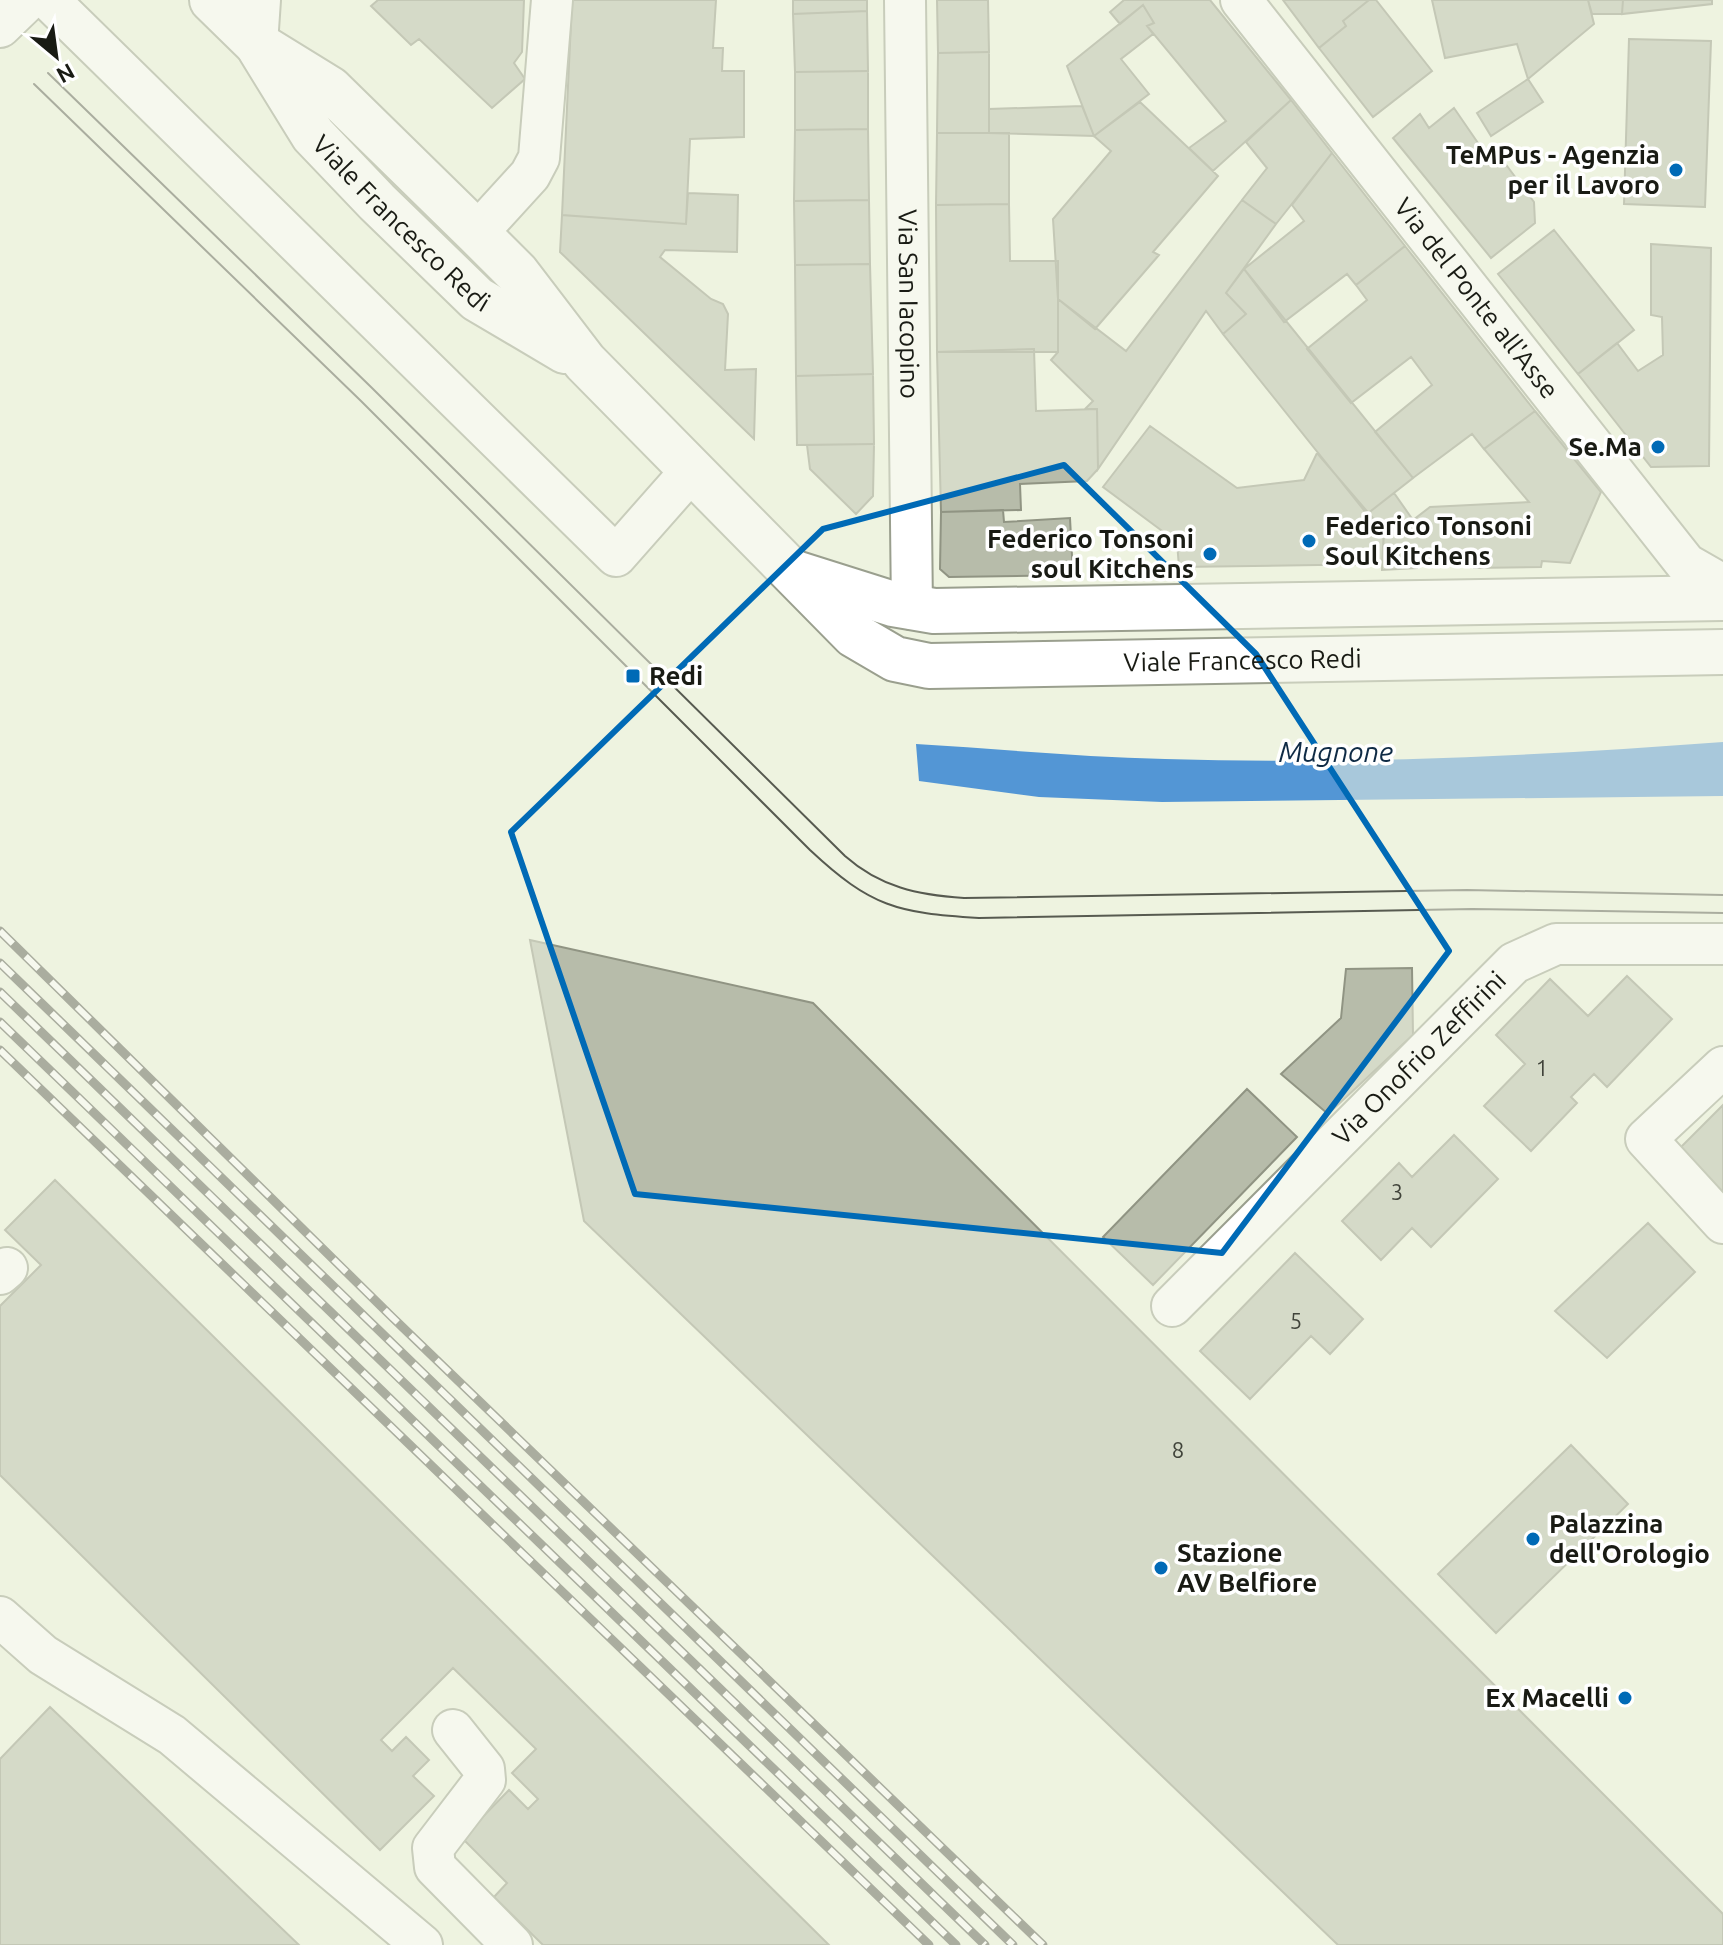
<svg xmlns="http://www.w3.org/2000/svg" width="1723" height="1945" viewBox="0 0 1723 1945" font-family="Ubuntu,sans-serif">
	<rect width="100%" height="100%" fill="#eef3e0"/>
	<path fill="#5396d5" d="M 1723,742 L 1723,796 L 1162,802 L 1039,797 L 919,781 L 916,744 C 999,749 1082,757 1165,759 C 1351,765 1537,756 1723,742 Z"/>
	<path fill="#b7bcaa" stroke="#909483" stroke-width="2" d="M 378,0 L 524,0 L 522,52 L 514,63 L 525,79 L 492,108 L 419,39 L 411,45 L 371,6 Z
		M 572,0 L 716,0 L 713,48 L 723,48 L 722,71 L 744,71 L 744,137 L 690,139 L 686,224 L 562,215 Z
		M 793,0 L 867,0 L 867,11 L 793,14 Z
		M 937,0 L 988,0 L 989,52 L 938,53 Z
		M 1124,0 L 1210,0 L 1291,100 L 1213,171 L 1189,148 L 1226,121 L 1147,26 L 1154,23 L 1143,5 L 1120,24 L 1110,12 Z
		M 1283,0 L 1369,0 L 1343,21 L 1346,26 L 1319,48 Z
		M 1369,0 L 1376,0 L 1432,71 L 1373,117 L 1319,48 L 1346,26 L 1343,21 Z
		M 1432,0 L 1588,0 L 1594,24 L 1528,79 L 1517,44 L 1445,58 Z
		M 1588,0 L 1623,0 L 1622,14 L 1592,14 Z
		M 1623,0 L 1712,0 L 1712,4 L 1622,14 Z
		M 1143,5 L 1154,23 L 1147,26 L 1153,34 L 1121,59 L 1149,94 L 1094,136 L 1067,66 Z
		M 867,11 L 868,71 L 795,72 L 793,14 Z
		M 1629,39 L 1711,41 L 1705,207 L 1624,204 Z
		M 989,52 L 989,133 L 937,133 L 938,53 Z
		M 868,71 L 868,129 L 795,130 L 795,72 Z
		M 1528,79 L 1543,102 L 1491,136 L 1477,113 Z
		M 1291,100 L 1332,153 L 1276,224 L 1242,200 L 1267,168 L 1246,142 Z
		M 1140,102 L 1218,176 L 1153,252 L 1159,255 L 1095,329 L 1058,299 L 1053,219 L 1111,151 L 1094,136 Z
		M 1082,106 L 1094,136 L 989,133 L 989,109 Z
		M 1454,108 L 1489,159 L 1498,154 L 1534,202 L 1535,223 L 1491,258 L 1393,138 L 1420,114 L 1429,128 Z
		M 868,129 L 869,200 L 794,201 L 795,130 Z
		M 937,133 L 1009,133 L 1009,204 L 936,205 Z
		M 1332,153 L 1405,246 L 1356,285 L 1347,274 L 1284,322 L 1244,269 L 1304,221 L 1292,205 Z
		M 688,193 L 738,195 L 737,252 L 665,250 L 660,257 L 711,299 L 723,304 L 728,314 L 725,370 L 756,369 L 754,439 L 560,252 L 562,215 L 686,224 Z
		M 869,200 L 870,264 L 795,265 L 794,201 Z
		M 1242,200 L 1276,224 L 1226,293 L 1246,314 L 1223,334 L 1206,311 L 1098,469 L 1097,409 L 1085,409 L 1093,401 L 1051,360 L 1058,352 L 1058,299 L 1126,351 Z
		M 1009,204 L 1010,261 L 1058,261 L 1058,352 L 937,352 L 936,205 Z
		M 1554,230 L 1634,330 L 1578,374 L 1498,274 Z
		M 1651,244 L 1711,248 L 1709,466 L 1651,467 L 1578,374 L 1617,343 L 1638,371 L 1663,355 L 1662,317 L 1651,315 Z
		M 1405,246 L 1535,411 L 1484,449 L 1472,434 L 1413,478 L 1375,432 L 1432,385 L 1411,357 L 1351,403 L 1307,349 L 1367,300 L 1356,285 Z
		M 870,264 L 873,374 L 796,376 L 795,265 Z
		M 1244,269 L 1413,478 L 1367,514 L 1223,334 L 1246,314 L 1226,293 Z
		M 1034,349 L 1036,411 L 1097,409 L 1098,469 L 1087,481 L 1020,484 L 1021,510 L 941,512 L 937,352 Z
		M 873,374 L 874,444 L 797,445 L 796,376 Z
		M 1535,411 L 1601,492 L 1570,563 L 1542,561 L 1541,567 L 1474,568 L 1474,562 L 1418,564 L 1417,568 L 1382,570 L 1384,531 L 1367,514 L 1394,493 L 1413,520 L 1430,507 L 1529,502 L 1484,449 Z
		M 1150,426 L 1237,488 L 1304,480 L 1317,453 L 1384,531 L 1382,564 L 1179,567 L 1177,542 L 1103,487 Z
		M 874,444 L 873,496 L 856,514 L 810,469 L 807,445 Z
		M 1003,510 L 1004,522 L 1070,518 L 1073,575 L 949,577 L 940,569 L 941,512 Z
		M 530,940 L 813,1003 L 1723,1914 L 1723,1945 L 1338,1945 L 584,1221 Z
		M 1412,968 L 1413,1035 L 1328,1114 L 1281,1074 L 1341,1018 L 1346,969 Z
		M 1627,976 L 1672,1019 L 1607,1087 L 1594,1074 L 1571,1097 L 1577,1103 L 1531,1151 L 1484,1106 L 1525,1064 L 1496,1035 L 1550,979 L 1588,1016 Z
		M 1247,1089 L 1297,1137 L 1153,1285 L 1103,1237 Z
		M 1723,1105 L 1723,1197 L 1677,1151 Z
		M 1454,1135 L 1498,1179 L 1431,1247 L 1412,1228 L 1381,1260 L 1342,1221 L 1399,1163 L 1412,1177 Z
		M 55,1180 L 829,1945 L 543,1945 L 494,1897 L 507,1883 L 462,1838 L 509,1790 L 528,1809 L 538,1799 L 512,1773 L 536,1749 L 453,1668 L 381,1740 L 392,1751 L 406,1737 L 429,1760 L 413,1776 L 434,1796 L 380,1850 L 0,1475 L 0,1306 L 41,1265 L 5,1230 Z
		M 1648,1223 L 1695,1272 L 1607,1358 L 1555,1311 Z
		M 1295,1253 L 1363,1319 L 1330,1354 L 1311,1336 L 1250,1399 L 1200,1351 Z
		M 1571,1445 L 1628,1504 L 1496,1633 L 1438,1574 Z
		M 50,1707 L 299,1945 L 0,1945 L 0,1759 Z"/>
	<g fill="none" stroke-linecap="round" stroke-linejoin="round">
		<defs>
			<g id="minor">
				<path d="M 49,0 L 616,556 L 691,471"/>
				<path id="s1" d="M 905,0 L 912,609"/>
				<path id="s2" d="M 1241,0 L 1686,564 L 1723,585"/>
				<path d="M 0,27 L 28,0"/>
				<path d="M 257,44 L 260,0"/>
				<path d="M 477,233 L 530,175 L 539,158 L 552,0"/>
				<path d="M 1723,1067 L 1646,1139 L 1723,1223"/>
				<path d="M 0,1274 L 7,1268"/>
				<path id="s3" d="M 1172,1306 L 1514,963 L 1556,944 L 1723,944"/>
				<path d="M 0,1617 L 43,1655 L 172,1735 L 422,1945"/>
				<path d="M 453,1730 L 484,1769 L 485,1780 L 433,1848 L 435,1867 L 512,1945"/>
			</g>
			<g id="major">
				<path id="s4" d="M 212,0 L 257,44 L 330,89 L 477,233 L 517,273 L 585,362 L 854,635 L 895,659 L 929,666 L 1723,652"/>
				<path id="s5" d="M 260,49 L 313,135 L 377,202 L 477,299 L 565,351"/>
				<path d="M 798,574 L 893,604 L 934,611 L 1723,598"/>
			</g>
		</defs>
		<use href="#minor" stroke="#9a9f8e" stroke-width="44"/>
		<use href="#major" stroke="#9a9f8e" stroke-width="48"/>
		<use href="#minor" stroke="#fff" stroke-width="40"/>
		<use href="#major" stroke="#fff" stroke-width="44"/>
		<path stroke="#575a50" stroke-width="2" d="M 48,73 L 371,387 L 845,856 C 880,887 918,895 964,898 L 1467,890 L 1723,895
			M 34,84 L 361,401 L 810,850 C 871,907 897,913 979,918 L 1472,909 L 1723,913"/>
		<defs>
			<path id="rail" d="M 0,931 L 392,1317 L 1043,1945
				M 0,963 L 1013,1945
				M 0,992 L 985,1945
				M 0,1022 L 956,1945
				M 0,1050 L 929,1945"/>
		</defs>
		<use href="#rail" stroke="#575a50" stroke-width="9"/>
		<use href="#rail" stroke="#fff" stroke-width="6" stroke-dasharray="18" stroke-linecap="butt"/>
	</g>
	<path d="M0 0H1723V1945H0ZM 1064,465 L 1256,654 L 1449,951 L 1222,1253 L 635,1194 L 511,832 L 823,529 Z" fill="#eef3e0" fill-opacity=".55" fill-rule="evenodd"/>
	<path fill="none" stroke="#006ab6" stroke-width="6" stroke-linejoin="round" d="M 1064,465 L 1256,654 L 1449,951 L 1222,1253 L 635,1194 L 511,832 L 823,529 Z"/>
	<g fill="#006ab6" stroke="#fff" stroke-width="3">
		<circle cx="1676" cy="170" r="8"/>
		<circle cx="1658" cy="447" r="8"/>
		<circle cx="1309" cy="541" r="8"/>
		<circle cx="1210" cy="554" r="8"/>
		<rect x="625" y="668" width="16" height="16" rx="4"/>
		<circle cx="1533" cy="1539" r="8"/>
		<circle cx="1161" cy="1568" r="8"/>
		<circle cx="1625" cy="1698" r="8"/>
	</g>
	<g text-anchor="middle" stroke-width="7" stroke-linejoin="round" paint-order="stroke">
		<g font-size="22" fill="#40433a">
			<text x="1542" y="1076">1</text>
			<text x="1397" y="1200">3</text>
			<text x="1296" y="1329">5</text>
			<text x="1178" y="1458">8</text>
		</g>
		<g font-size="26" font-weight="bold" fill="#191b14" stroke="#fff" text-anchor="end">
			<text x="1660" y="164">TeMPus - Agenzia<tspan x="1660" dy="30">per il Lavoro</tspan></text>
			<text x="1642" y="456">Se.Ma</text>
			<text x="1325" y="535" text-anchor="start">Federico Tonsoni<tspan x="1325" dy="30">Soul Kitchens</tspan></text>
			<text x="1194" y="548">Federico Tonsoni<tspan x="1194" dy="30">soul Kitchens</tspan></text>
			<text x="649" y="685" text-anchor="start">Redi</text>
			<text x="1549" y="1533" text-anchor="start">Palazzina<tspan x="1549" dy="30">dell'Orologio</tspan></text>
			<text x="1177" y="1562" text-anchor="start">Stazione<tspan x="1177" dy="30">AV Belfiore</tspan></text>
			<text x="1609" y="1707">Ex Macelli</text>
		</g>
		<g font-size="26" fill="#191b14" stroke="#fff">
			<text dy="9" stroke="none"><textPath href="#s5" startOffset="226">Viale Francesco Redi</textPath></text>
			<text dy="9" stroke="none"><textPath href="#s2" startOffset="380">Via del Ponte all'Asse</textPath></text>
			<text dy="9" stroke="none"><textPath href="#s1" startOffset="304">Via San Iacopino</textPath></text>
			<text dy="9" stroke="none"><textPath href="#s4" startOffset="1302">Viale Francesco Redi</textPath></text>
			<text dy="9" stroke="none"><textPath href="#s3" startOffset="350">Via Onofrio Zeffirini</textPath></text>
		</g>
		<g font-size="28" font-style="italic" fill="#0f2b45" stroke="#fff">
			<text x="1336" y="762">Mugnone</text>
		</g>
	</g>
	<g transform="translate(56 56) rotate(151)" stroke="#ffffff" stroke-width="6" paint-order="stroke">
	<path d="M0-6L14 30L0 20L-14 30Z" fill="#191b14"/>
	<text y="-12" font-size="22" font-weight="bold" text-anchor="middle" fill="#191b14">N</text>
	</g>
</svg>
